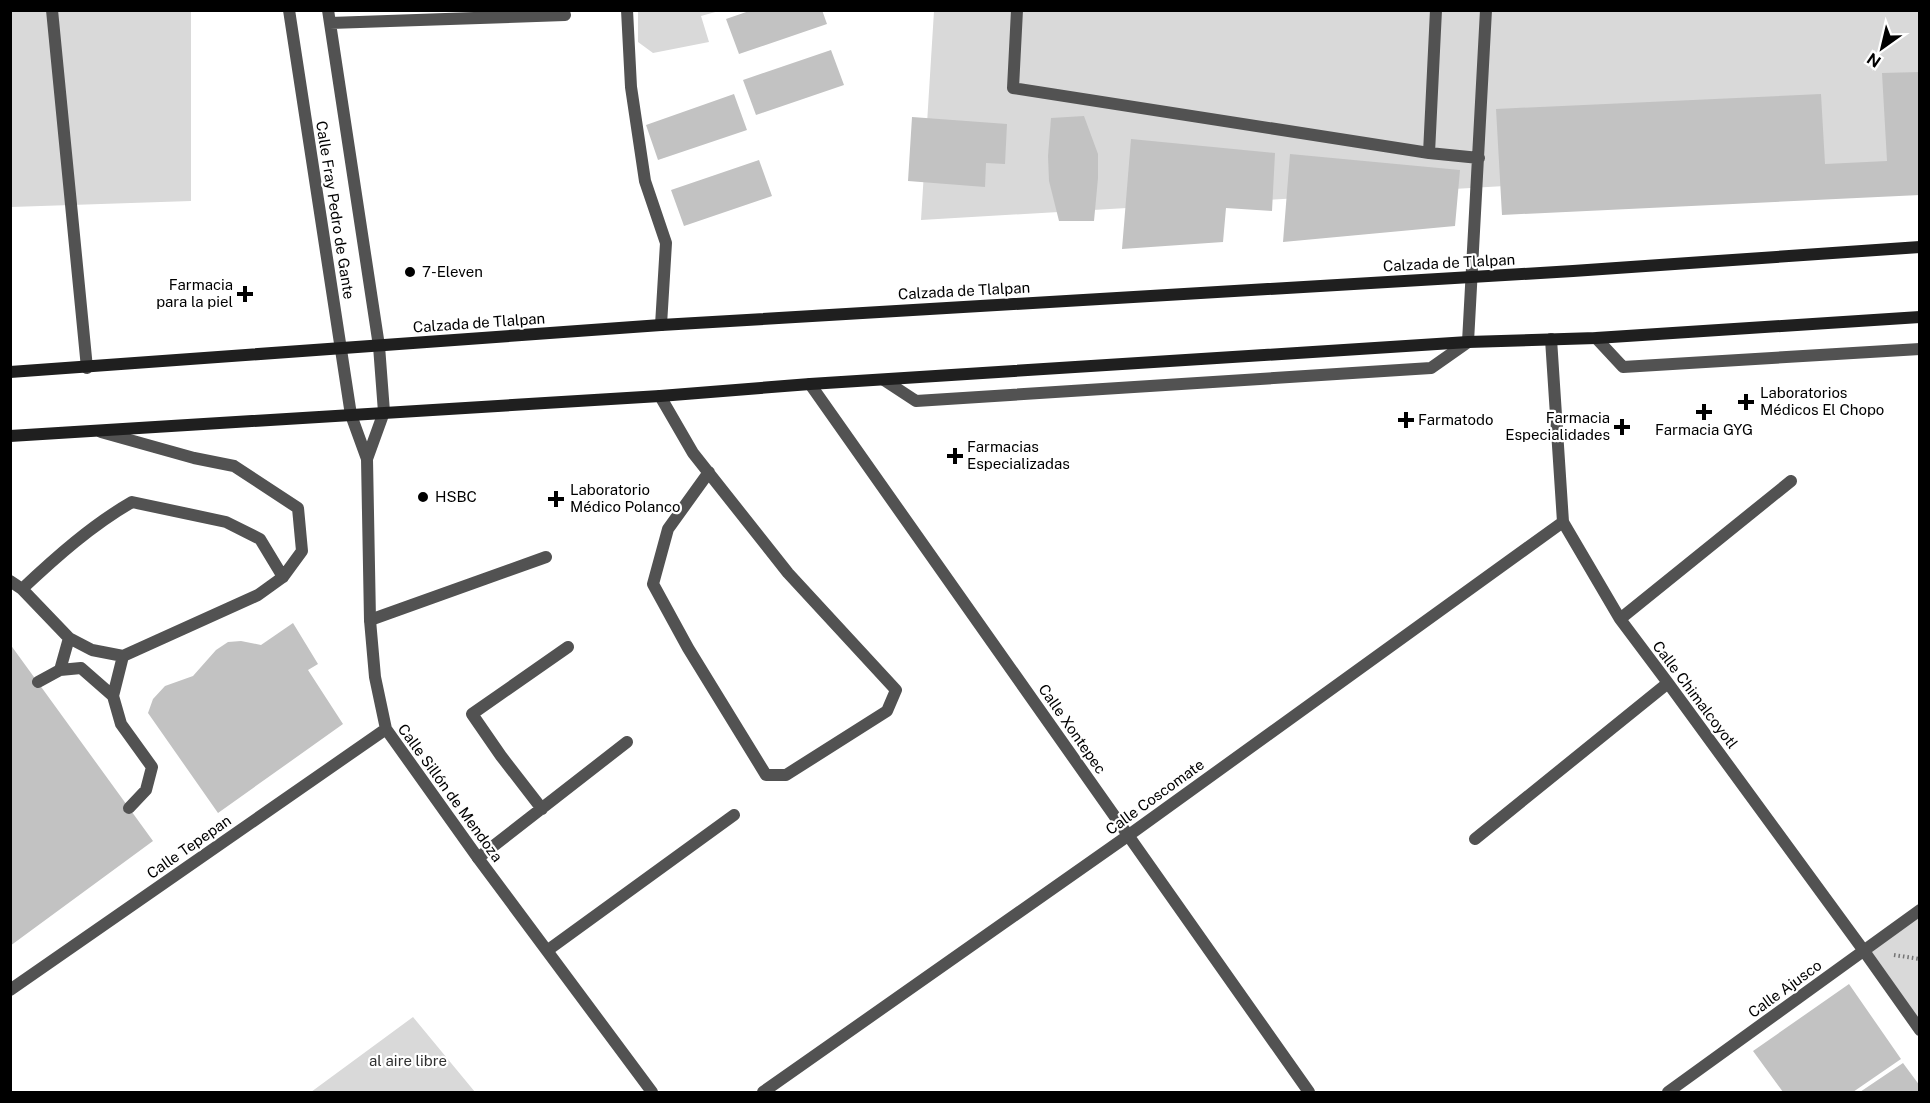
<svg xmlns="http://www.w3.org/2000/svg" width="1930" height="1103" viewBox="0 0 1930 1103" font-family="'Public Sans',sans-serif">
	<rect width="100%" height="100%" fill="#fff"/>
	<path fill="#d9d9d9" d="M 10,11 L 191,11 L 191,201 L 11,207 Z
		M 638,11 L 638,10 L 719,11 L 701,16 L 709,42 L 653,53 L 638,42 Z
		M 934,11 L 1919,11 L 1919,162 L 921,220 Z
		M 1919,910 L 1919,1029 L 1864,951 Z
		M 413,1017 L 475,1092 L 311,1092 Z"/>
	<path fill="#c2c2c2" d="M 752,10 L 822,10 L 827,24 L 739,54 L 726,19 Z
		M 831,50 L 844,85 L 756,115 L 743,80 Z
		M 1920,72 L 1920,195 L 1502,215 L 1496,109 L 1821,94 L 1825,164 L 1887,161 L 1882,73 Z
		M 734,94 L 747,130 L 658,160 L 646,125 Z
		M 1084,116 L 1098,154 L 1098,178 L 1094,221 L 1059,221 L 1049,181 L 1048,156 L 1051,118 Z
		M 912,117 L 1007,124 L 1005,164 L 986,163 L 985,187 L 908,181 Z
		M 1131,139 L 1275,153 L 1272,211 L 1226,208 L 1223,242 L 1122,249 Z
		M 1290,154 L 1460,170 L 1455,226 L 1283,242 Z
		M 759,160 L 772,196 L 684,226 L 671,190 Z
		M 293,623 L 318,664 L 308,670 L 343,724 L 218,813 L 148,713 L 153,699 L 165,686 L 193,676 L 216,650 L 228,642 L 241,641 L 261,645 Z
		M 10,644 L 153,841 L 10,946 Z
		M 1849,984 L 1901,1059 L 1853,1092 L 1783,1092 L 1753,1051 Z
		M 1903,1063 L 1920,1086 L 1920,1092 L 1860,1092 Z"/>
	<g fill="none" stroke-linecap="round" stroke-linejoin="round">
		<path stroke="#747474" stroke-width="4" stroke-dasharray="1.5 3" stroke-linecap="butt" d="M 1894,955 L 1920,959"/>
		<path stroke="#525252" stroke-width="12" d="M 52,10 L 87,368
			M 627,10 L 631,87 L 645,181 L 666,243 L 661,325
			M 1017,10 L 1013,88 L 1429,153
			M 1436,10 L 1429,153 L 1479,158
			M 1596,338 L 1623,367 L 1920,349
			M 884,380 L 916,401 L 1431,368 L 1468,342 L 1486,10
			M 660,396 L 693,453 L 788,573 L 896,690 L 887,711 L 786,775 L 766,775 L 688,648 L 653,584 L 668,529 L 709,472
			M 10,581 L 22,589 L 69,638 L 92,650 L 123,656 L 258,595 L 283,577 L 302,551 L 298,508 L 234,466 L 194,458 L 101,432
			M 22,589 C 56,557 92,525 132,502 L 226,522 L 260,539 L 283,577
			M 370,620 L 546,557
			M 123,656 L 113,696 L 121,724 L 152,767 L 146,790 L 129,808
			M 60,670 L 81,668 L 113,696
			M 38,682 L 60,670 L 69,638
			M 542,809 L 501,756 L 472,714 L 568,647
			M 478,858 L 627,742
			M 548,950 L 734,815"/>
		<path stroke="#525252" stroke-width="12" d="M 289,10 L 351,415 L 367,459 L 370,620 L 375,677 L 386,729 L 478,858 L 652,1092
			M 328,10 L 379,346 L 384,412 L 367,459
			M 330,23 L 565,15
			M 1551,339 L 1563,522 L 1620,619 L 1668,683 L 1864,951 L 1920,1030
			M 810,384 L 1309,1092
			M 1620,619 L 1791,481
			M 1475,839 L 1668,683
			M 10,990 L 386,729
			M 763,1092 L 1129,835 L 1563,522
			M 1668,1092 L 1920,910"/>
		<path stroke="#1f1f1f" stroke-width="12" d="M 10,372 L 661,325 L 1573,271 L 1920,247
			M 10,436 L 660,396 L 810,384 L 1468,342 L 1596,338 L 1920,317"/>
	</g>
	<g fill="#000" stroke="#fff" stroke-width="2">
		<circle cx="410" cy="272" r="6"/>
		<path d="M242 285h6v6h6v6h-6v6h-6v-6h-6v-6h6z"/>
		<path d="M1743 393h6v6h6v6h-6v6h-6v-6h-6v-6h6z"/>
		<path d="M1701 403h6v6h6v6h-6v6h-6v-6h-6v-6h6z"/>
		<path d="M1403 411h6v6h6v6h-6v6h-6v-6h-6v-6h6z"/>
		<path d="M1619 418h6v6h6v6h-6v6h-6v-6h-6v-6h6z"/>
		<path d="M952 447h6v6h6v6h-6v6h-6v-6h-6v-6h6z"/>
		<circle cx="423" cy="497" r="6"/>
		<path d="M553 490h6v6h6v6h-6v6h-6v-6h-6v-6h6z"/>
	</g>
	<g text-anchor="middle" stroke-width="4.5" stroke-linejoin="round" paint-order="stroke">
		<g font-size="15" fill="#000" stroke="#fff">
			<text transform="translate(335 210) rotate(81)" y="5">Calle Fray Pedro de Gante</text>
			<text transform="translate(1449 263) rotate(-3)" y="5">Calzada de Tlalpan</text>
			<text transform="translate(964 291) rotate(-3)" y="5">Calzada de Tlalpan</text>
			<text transform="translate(479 323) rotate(-4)" y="5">Calzada de Tlalpan</text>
			<text transform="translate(1695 695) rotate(53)" y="5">Calle Chimalcoyotl</text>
			<text transform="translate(1072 729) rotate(55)" y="5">Calle Xontepec</text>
			<text transform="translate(450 793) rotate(54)" y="5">Calle Sillón de Mendoza</text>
			<text transform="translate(1155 797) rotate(-36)" y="5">Calle Coscomate</text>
			<text transform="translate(189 847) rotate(-35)" y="5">Calle Tepepan</text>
			<text transform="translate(1785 989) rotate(-36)" y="5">Calle Ajusco</text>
		</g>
		<g font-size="15" fill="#000" stroke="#fff" text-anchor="start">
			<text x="422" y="277">7-Eleven</text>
			<text x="233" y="290" text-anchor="end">Farmacia<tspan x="233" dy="17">para la piel</tspan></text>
			<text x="1760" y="398">Laboratorios<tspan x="1760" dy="17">Médicos El Chopo</tspan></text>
			<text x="1610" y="423" text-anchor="end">Farmacia<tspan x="1610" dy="17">Especialidades</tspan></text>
			<text x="1418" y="425">Farmatodo</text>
			<text x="1704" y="435" text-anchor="middle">Farmacia GYG</text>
			<text x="967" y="452">Farmacias<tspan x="967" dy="17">Especializadas</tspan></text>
			<text x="570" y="495">Laboratorio<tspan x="570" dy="17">Médico Polanco</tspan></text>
			<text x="435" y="502">HSBC</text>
		</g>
		<g font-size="15" fill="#303030" stroke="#fff">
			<text x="408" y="1066">al aire libre</text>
		</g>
	</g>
	<rect width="1930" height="1103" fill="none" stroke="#000000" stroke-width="24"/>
	<g transform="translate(1882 48) rotate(214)" stroke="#ffffff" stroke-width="4.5" paint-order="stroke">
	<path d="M0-4.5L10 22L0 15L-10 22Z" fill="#000000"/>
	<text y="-9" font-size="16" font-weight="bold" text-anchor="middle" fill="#000000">N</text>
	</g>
</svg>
